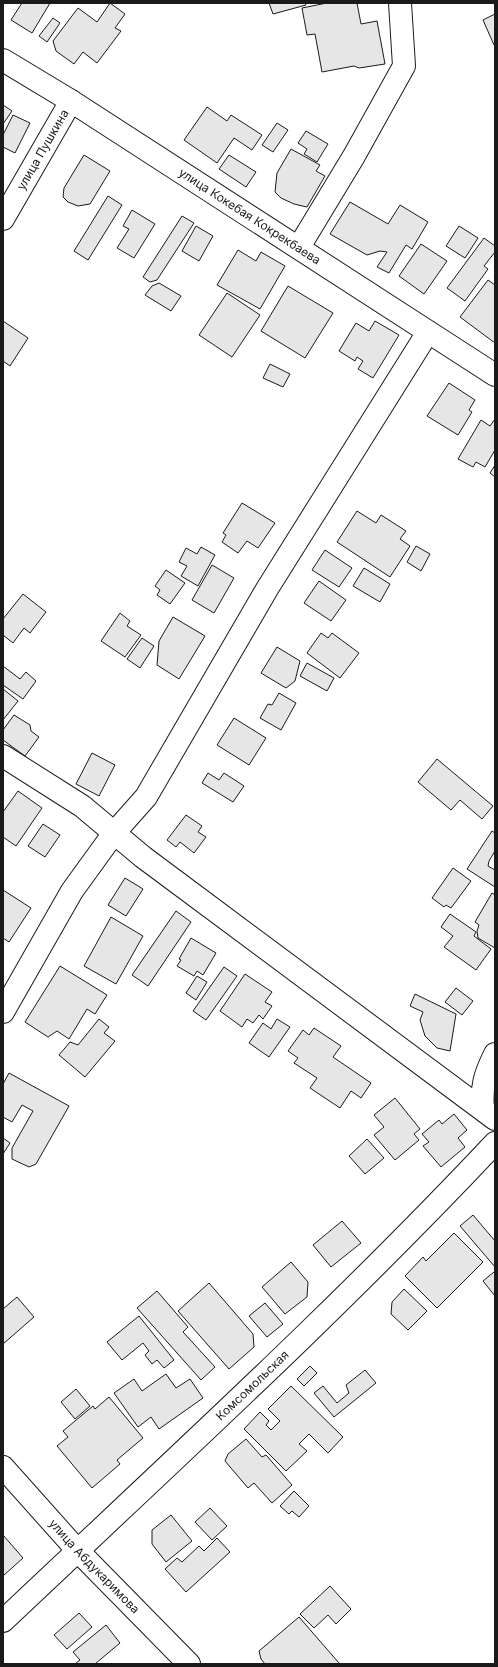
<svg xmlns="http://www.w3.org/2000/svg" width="498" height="1667" viewBox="0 0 498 1667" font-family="Inter,sans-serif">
	<rect width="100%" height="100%" fill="#fff"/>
	<path fill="#e6e6e6" stroke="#1a1a1a" d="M 22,3 L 50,3 L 32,33 L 11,20 Z
		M 110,3 L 125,14 L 115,28 L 121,31 L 97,63 L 83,52 L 74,64 L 56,51 L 53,41 L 78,8 L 97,22 Z
		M 269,3 L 305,3 L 306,5 L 273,14 Z
		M 327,3 L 357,3 L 361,24 L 377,21 L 385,64 L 359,68 L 354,66 L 322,72 L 315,34 L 307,35 L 302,8 Z
		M 495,14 L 495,44 L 494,45 L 483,20 Z
		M 53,18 L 60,23 L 47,42 L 39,36 Z
		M 3,105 L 12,111 L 3,124 Z
		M 207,107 L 227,121 L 231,115 L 262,135 L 252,150 L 234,138 L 217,163 L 184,140 Z
		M 13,115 L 30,123 L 15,153 L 3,147 L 3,135 Z
		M 277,123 L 288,130 L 273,152 L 262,145 Z
		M 306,131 L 328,144 L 317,162 L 304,154 L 307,149 L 298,143 Z
		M 291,149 L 320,165 L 316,171 L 325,176 L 307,207 L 294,204 L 281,198 L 275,192 L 277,173 Z
		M 84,155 L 110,171 L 90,204 L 78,206 L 68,202 L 63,197 L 64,188 Z
		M 229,155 L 256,172 L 246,187 L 219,169 Z
		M 108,196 L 122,205 L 88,260 L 74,251 Z
		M 350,202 L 388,224 L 400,205 L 428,222 L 412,249 L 406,245 L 389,273 L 377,267 L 387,252 L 380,251 L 367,255 L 330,234 Z
		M 132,210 L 155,224 L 134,258 L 117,248 L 129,229 L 123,226 Z
		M 182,216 L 194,223 L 157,280 L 150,282 L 143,277 Z
		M 196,226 L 213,236 L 199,261 L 182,251 Z
		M 459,226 L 478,238 L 465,258 L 446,246 Z
		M 484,238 L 495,246 L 495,252 L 484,266 L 488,269 L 465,301 L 447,288 Z
		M 421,244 L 447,261 L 424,294 L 399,276 Z
		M 238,250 L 256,261 L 261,252 L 285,266 L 260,309 L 217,285 Z
		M 488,280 L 495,285 L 495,343 L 460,317 Z
		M 159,283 L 181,296 L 171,311 L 145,295 L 152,286 Z
		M 288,286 L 333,313 L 305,358 L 261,331 Z
		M 227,293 L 260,315 L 232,357 L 199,335 Z
		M 3,321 L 28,338 L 10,366 L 3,361 Z
		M 375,321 L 399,335 L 373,378 L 358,369 L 363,361 L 357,357 L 355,361 L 339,351 L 356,323 L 369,331 Z
		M 270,364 L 290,374 L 283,387 L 263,378 Z
		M 449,383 L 475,400 L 469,410 L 472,412 L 458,435 L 427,416 Z
		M 495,419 L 495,450 L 485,467 L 476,462 L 473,467 L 458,459 L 481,420 L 490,426 Z
		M 495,465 L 495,477 L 490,473 Z
		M 242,503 L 275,523 L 258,548 L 247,541 L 238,553 L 222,542 L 226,535 L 223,533 Z
		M 357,511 L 376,523 L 381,515 L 406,531 L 400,539 L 410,546 L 390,577 L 337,542 Z
		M 416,546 L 430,554 L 421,571 L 407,562 Z
		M 201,547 L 215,555 L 198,586 L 181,576 L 187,566 L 179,562 L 186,548 L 197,554 Z
		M 325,550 L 352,568 L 339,587 L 312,570 Z
		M 212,565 L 234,578 L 214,613 L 192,600 Z
		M 364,568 L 390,584 L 380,602 L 353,586 Z
		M 166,570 L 185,583 L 170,604 L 157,595 L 160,590 L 155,586 Z
		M 319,581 L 346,600 L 331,621 L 304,603 Z
		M 23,594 L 46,612 L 30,633 L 24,628 L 13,643 L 3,635 L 3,619 Z
		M 120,613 L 130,621 L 127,626 L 141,635 L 125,657 L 101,641 Z
		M 173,617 L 205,636 L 179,679 L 157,665 L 159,641 Z
		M 321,633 L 328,638 L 332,633 L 359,653 L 340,678 L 307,653 Z
		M 142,638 L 154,646 L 140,668 L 127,659 Z
		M 277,647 L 300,661 L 295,681 L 286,688 L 261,673 Z
		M 307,663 L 334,678 L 327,691 L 300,676 Z
		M 3,666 L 20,679 L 26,672 L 36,681 L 23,699 L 3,685 Z
		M 3,689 L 18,701 L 3,720 Z
		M 279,693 L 296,703 L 281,730 L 260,718 L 268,704 L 272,705 Z
		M 14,715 L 30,725 L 31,731 L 39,737 L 25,756 L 3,740 L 3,730 Z
		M 234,718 L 266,738 L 249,765 L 217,745 Z
		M 92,753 L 115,765 L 99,796 L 76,784 Z
		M 437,759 L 493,806 L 482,819 L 460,800 L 451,810 L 418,782 Z
		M 208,773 L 219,780 L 224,773 L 244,786 L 233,802 L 202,783 Z
		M 18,791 L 42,808 L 16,846 L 3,837 L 3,812 Z
		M 186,815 L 202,826 L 198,832 L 206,837 L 194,853 L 180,842 L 176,847 L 167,840 Z
		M 43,824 L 60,835 L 45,857 L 28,846 Z
		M 492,831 L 495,833 L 495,851 L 489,861 L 488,866 L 495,870 L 495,887 L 467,869 Z
		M 453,868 L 471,881 L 451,908 L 446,905 L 444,907 L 432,898 Z
		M 125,878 L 143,889 L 126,916 L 108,905 Z
		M 3,890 L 31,908 L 9,942 L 3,938 Z
		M 492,893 L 495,895 L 495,948 L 478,938 L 477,931 L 479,925 L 475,922 Z
		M 176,911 L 191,922 L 148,986 L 132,975 Z
		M 450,914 L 476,932 L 474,936 L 491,949 L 476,970 L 444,947 L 453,936 L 441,927 Z
		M 111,917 L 143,936 L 116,984 L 84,966 Z
		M 191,938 L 216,953 L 203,975 L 197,971 L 194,976 L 177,966 L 181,960 L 179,959 Z
		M 60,966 L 107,995 L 95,1014 L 87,1009 L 69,1039 L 57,1031 L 48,1037 L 25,1022 Z
		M 224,967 L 237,976 L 206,1020 L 193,1011 Z
		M 245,974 L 272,992 L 265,1002 L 272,1006 L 263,1019 L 259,1015 L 253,1023 L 247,1019 L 242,1027 L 220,1011 Z
		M 197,976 L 207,982 L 196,1000 L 186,993 Z
		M 456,988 L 473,1001 L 462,1015 L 445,1002 Z
		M 415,994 L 456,1014 L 450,1051 L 437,1048 L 425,1036 L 420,1020 L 423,1012 L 410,1006 Z
		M 99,1019 L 109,1027 L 104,1033 L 115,1041 L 85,1077 L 59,1055 L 70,1042 L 78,1045 Z
		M 277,1019 L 290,1027 L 269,1057 L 249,1043 L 263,1023 L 271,1029 Z
		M 314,1028 L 341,1046 L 333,1057 L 371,1083 L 361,1098 L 351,1091 L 340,1108 L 310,1088 L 317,1078 L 294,1063 L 298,1058 L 288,1051 L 303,1030 L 309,1035 Z
		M 9,1073 L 69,1106 L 36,1164 L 29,1167 L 12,1159 L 12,1148 L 33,1111 L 22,1105 L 12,1122 L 3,1117 L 3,1084 Z
		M 395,1098 L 420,1129 L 414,1134 L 419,1140 L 395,1160 L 374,1135 L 384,1127 L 374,1115 Z
		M 454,1114 L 467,1130 L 458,1138 L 465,1147 L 441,1167 L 423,1146 L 429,1142 L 422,1134 L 439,1120 L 442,1124 Z
		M 3,1138 L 10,1143 L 3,1154 Z
		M 367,1139 L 384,1158 L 365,1174 L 349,1156 Z
		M 473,1215 L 495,1241 L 495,1267 L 460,1226 Z
		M 342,1221 L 361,1243 L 331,1267 L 313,1245 Z
		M 454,1233 L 483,1262 L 437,1308 L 405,1276 L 423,1257 L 426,1261 Z
		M 291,1262 L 308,1282 L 307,1297 L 285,1314 L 262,1287 Z
		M 494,1272 L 495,1273 L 495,1296 L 483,1281 Z
		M 209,1283 L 253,1334 L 254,1347 L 229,1369 L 178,1311 Z
		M 404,1289 L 427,1311 L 408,1330 L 391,1314 L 392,1302 Z
		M 157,1291 L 188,1327 L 183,1332 L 215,1367 L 201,1380 L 137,1308 Z
		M 17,1297 L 34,1317 L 3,1344 L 3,1309 Z
		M 265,1303 L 283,1324 L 267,1337 L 249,1316 Z
		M 139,1316 L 174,1360 L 164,1368 L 157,1360 L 152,1364 L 145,1355 L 149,1351 L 143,1343 L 122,1360 L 107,1342 Z
		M 310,1366 L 317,1373 L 304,1386 L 297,1379 Z
		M 365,1370 L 376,1383 L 334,1417 L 314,1393 L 323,1386 L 337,1403 L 349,1393 L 346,1385 Z
		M 166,1374 L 176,1388 L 190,1379 L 203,1398 L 159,1429 L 151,1417 L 138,1427 L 114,1393 L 134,1379 L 142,1391 Z
		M 291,1386 L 343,1437 L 328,1453 L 309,1434 L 299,1444 L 307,1451 L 286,1471 L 244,1429 L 260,1412 L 269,1421 L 266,1425 L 271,1430 L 280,1421 L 268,1409 Z
		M 76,1389 L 90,1406 L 75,1419 L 61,1402 Z
		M 109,1397 L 143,1438 L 117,1460 L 120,1464 L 92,1488 L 57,1446 L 68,1437 L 63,1431 L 93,1406 L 95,1409 Z
		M 246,1439 L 262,1457 L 266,1455 L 292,1485 L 272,1503 L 254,1483 L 248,1488 L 225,1461 L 228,1454 Z
		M 294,1491 L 309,1506 L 299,1517 L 292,1511 L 289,1514 L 280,1506 Z
		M 210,1508 L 227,1526 L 212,1540 L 195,1522 Z
		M 171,1515 L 192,1541 L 166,1562 L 152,1544 L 152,1530 Z
		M 3,1535 L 23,1558 L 3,1576 Z
		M 217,1538 L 230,1552 L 186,1592 L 165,1569 L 177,1558 L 182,1562 L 199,1546 L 204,1551 Z
		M 330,1586 L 351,1609 L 336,1624 L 328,1615 L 314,1628 L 300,1614 Z
		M 79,1613 L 92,1627 L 67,1649 L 54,1635 Z
		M 299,1617 L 339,1663 L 338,1664 L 265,1664 L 261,1659 L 259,1651 Z
		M 106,1625 L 120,1643 L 95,1664 L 75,1664 L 80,1660 L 73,1652 Z"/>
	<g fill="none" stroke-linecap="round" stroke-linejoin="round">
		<defs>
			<g id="minor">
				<path id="s1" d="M 3,60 L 71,101 L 495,375"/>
				<path id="s2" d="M 3,219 L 71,101"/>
				<path d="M 299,247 L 354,156 L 404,66 L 400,3"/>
				<path d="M 3,756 L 82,806 L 143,857 L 495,1119"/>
				<path d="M 3,1012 L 72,891 L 114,833 L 146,797 L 267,589 L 428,332"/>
				<path d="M 483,1109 C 481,1087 485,1074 495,1054"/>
				<path id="s3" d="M 3,1467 L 77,1550 L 189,1664"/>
				<path id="s4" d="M 3,1621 C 169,1464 338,1310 495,1143"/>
			</g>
		</defs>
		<use href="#minor" stroke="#1a1a1a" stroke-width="24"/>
		<use href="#minor" stroke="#fff" stroke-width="22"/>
	</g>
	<g text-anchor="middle" stroke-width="3" stroke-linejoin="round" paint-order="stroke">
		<g font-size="12" fill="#1a1a1a" stroke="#fff">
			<text dy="4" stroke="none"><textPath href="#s2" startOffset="80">улица Пушкина</textPath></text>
			<text dy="4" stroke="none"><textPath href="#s1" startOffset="292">улица Кокебая Кокрекбаева</textPath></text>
			<text dy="4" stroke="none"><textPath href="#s4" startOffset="343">Комсомольская</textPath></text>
			<text dy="4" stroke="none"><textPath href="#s3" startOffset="135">улица Абдукаримова</textPath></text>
		</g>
	</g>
	<rect width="498" height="1667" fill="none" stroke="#1a1a1a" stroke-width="8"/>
</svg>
